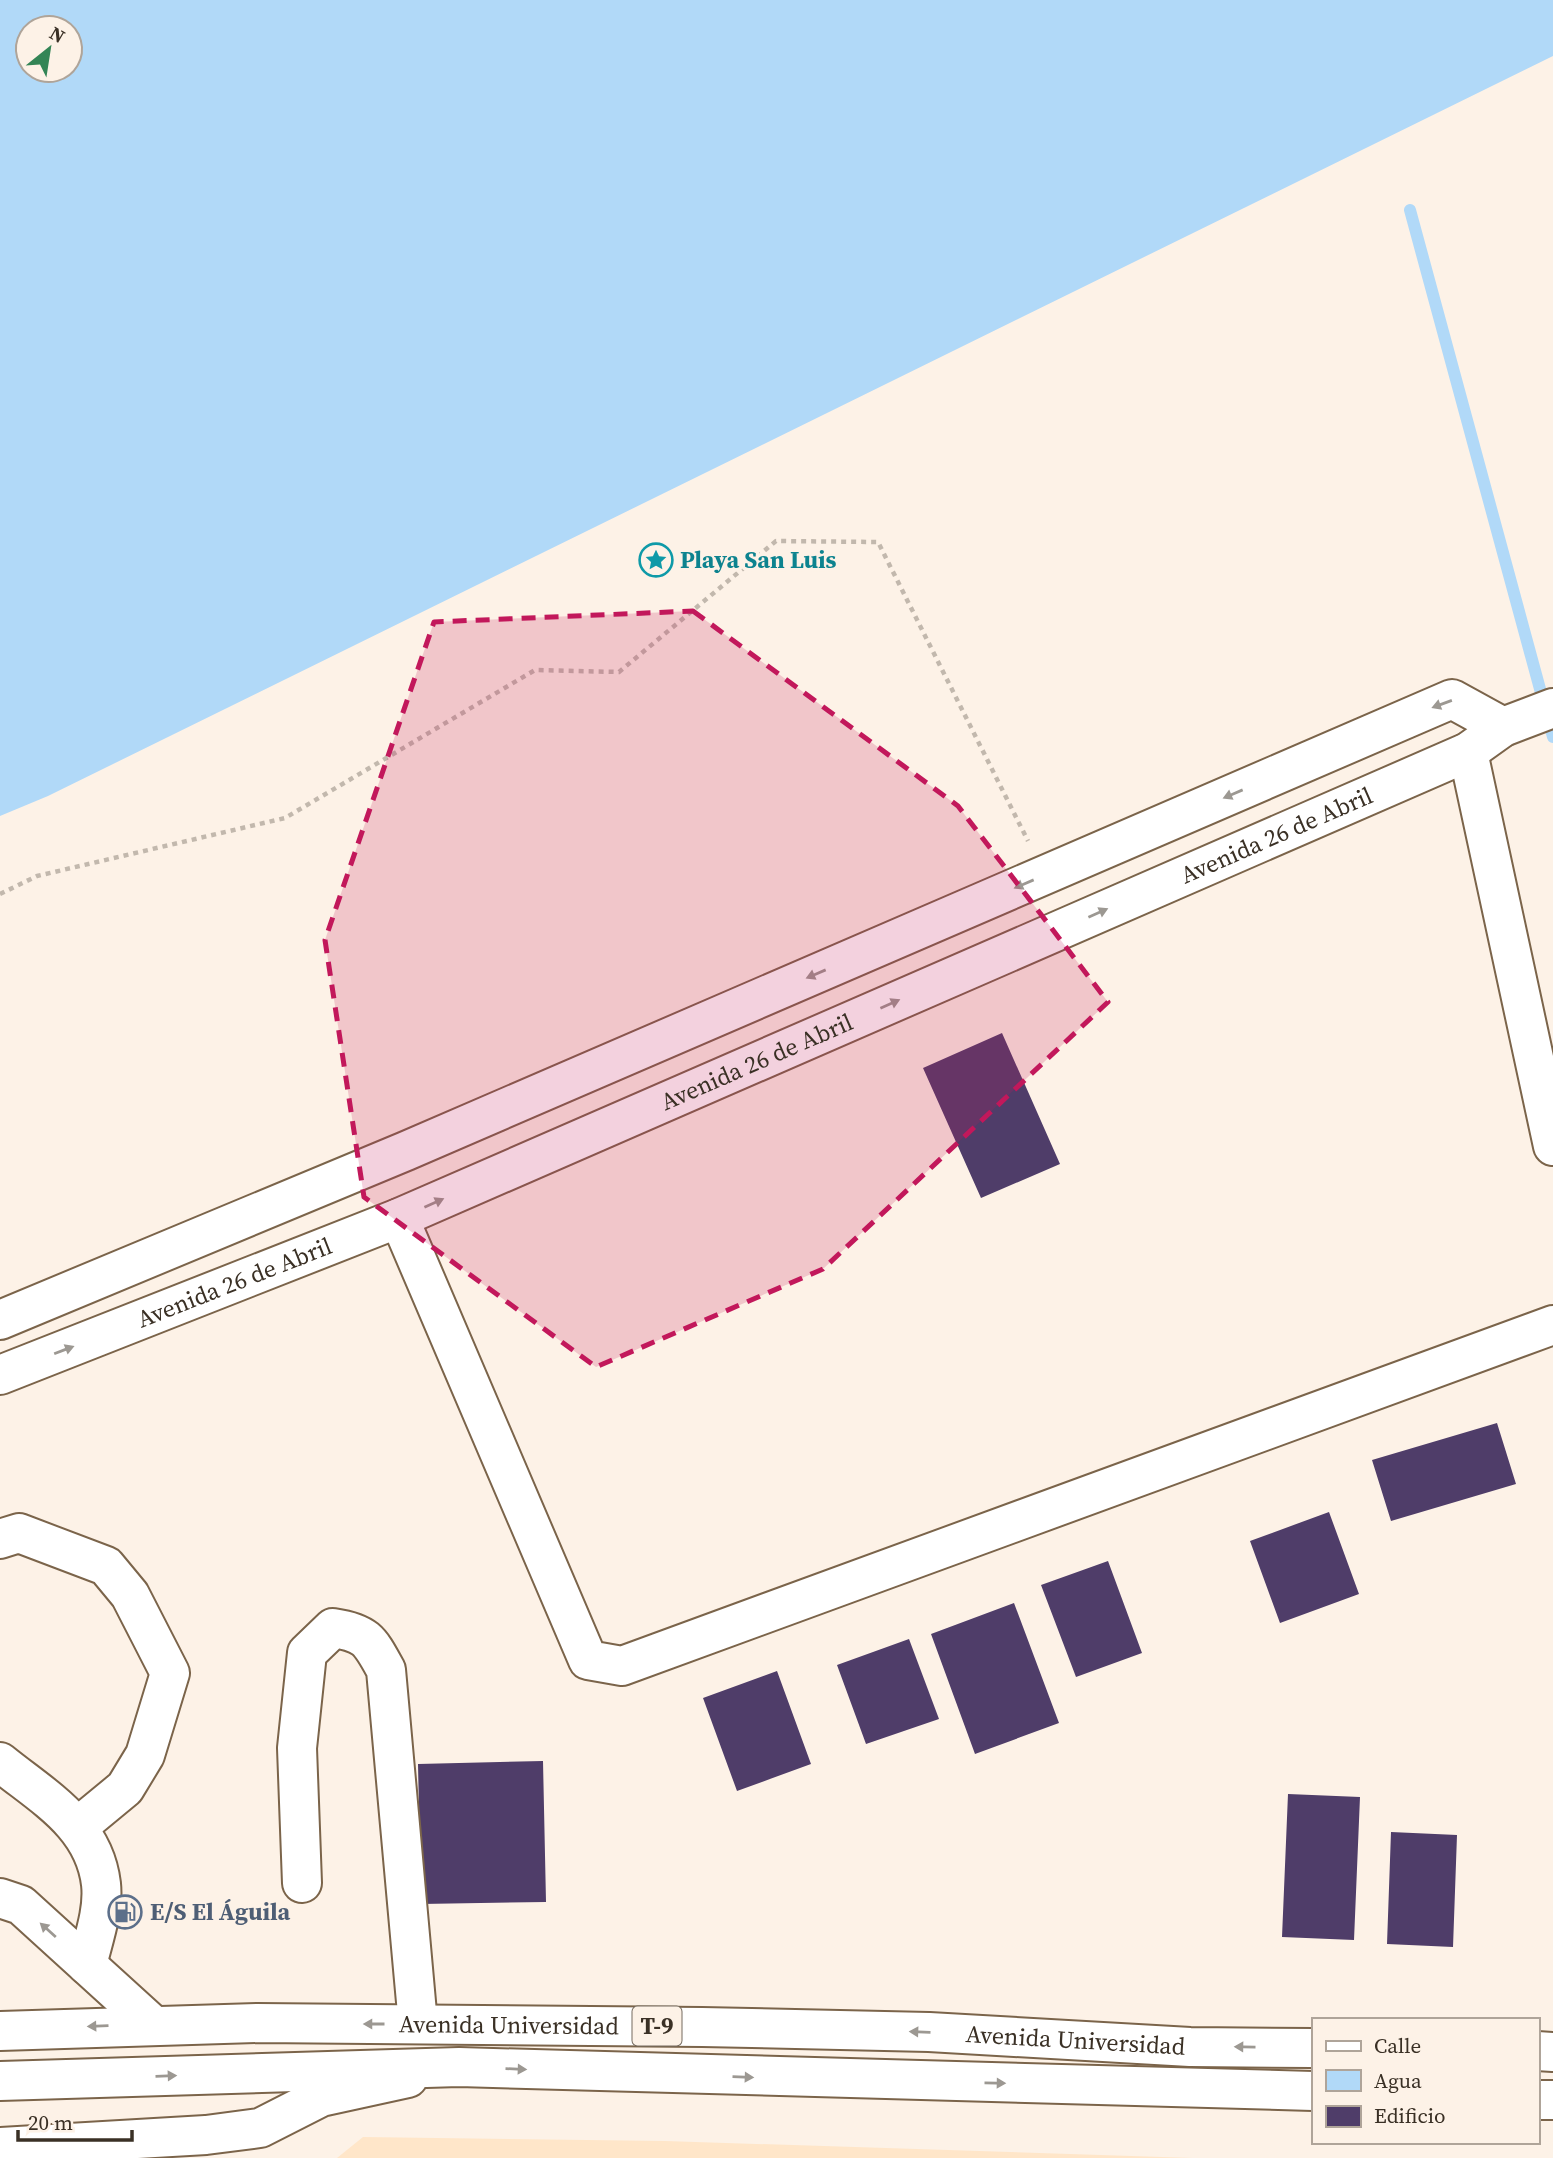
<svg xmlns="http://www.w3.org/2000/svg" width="1553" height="2158" viewBox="0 0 1553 2158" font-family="'Source Serif 4',serif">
	<rect width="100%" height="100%" fill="#fdf2e7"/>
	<path fill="#ffe6c9" d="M 363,2137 L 665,2141 L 1193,2158 L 337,2158 Z"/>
	<path fill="#b1d9f8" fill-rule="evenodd" d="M 0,0 L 1553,0 L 1553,56 L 48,796 L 0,816 ZM 28,28 L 70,28 L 70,70 L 28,70 Z"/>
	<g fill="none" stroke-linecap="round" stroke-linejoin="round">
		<path stroke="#b1d9f8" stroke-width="12" d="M 1410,210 L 1553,737"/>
	</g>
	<path fill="#4f3d69" d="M 1002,1033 L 1060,1164 L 981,1198 L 923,1068 Z
		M 1497,1423 L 1516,1484 L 1391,1521 L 1372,1460 Z
		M 1329,1512 L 1359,1594 L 1280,1623 L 1250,1541 Z
		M 1108,1561 L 1142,1653 L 1076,1677 L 1041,1585 Z
		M 1014,1603 L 1059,1723 L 975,1754 L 931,1634 Z
		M 909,1639 L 939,1719 L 866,1744 L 837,1665 Z
		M 777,1671 L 811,1764 L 737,1791 L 703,1698 Z
		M 543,1761 L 546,1902 L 421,1904 L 418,1764 Z
		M 1288,1794 L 1360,1797 L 1354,1940 L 1282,1937 Z
		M 1391,1832 L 1457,1835 L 1453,1947 L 1387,1944 Z"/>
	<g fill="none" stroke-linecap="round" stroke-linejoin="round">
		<defs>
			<g id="minor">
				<path d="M 1468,752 L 1553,1146"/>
				<path d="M 399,1218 L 588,1660 L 622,1666 L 1553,1325"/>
				<path d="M 0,1320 L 406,1151 L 1452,699 L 1503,727"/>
				<path id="s1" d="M 0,1375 L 399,1218 L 1468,752 L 1503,727 L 1553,708"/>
				<path d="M 0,1539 L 19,1533 L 106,1566 L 130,1595 L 170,1673 L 145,1755 L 125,1788 L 79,1826"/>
				<path d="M 0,1762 C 43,1797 94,1824 101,1884 C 104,1911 93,1940 87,1965"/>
				<path d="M 302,1883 L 297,1748 L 307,1653 L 333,1628 C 367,1633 370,1641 386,1670 L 418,2024"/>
				<path d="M 0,1898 L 21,1905 L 153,2025"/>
				<path d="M 0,2147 L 206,2135 L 260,2128 L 321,2097 L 408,2078"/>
			</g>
			<g id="major">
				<path id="s2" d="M 0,2031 L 258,2023 L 702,2027 L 929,2032 L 1190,2047 L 1313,2048"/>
				<path d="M 1537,2051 L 1553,2052"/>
				<path d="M 0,2081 L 459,2067 L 1313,2091"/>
				<path d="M 1537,2100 L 1553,2100"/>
			</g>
		</defs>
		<use href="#minor" stroke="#7b644a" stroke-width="42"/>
		<use href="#major" stroke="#7b644a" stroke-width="42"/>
		<path stroke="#c2b8ad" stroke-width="4.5" stroke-dasharray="5 5" stroke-linecap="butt" d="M 0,894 L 37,876 L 285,818 L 535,670 L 619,672 L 776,541 L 878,542 L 1028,841"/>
		<use href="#minor" stroke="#fff" stroke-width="38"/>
		<use href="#major" stroke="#fff" stroke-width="38"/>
	</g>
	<defs><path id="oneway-solid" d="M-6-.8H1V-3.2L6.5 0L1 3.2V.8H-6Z" transform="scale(1.75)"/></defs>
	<g fill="#9c9892">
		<use href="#oneway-solid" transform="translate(1442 704) rotate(160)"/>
		<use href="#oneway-solid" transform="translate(1233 794) rotate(157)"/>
		<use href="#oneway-solid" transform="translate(1024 884) rotate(157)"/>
		<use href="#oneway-solid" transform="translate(1098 913) rotate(-24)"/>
		<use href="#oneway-solid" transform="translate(816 974) rotate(157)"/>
		<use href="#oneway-solid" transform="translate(890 1004) rotate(-24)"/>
		<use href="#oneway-solid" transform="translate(434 1203) rotate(-24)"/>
		<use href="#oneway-solid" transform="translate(64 1350) rotate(-21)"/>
		<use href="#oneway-solid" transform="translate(48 1930) rotate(-138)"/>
		<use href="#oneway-solid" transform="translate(374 2024) rotate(-180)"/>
		<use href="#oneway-solid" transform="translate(98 2026) rotate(178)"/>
		<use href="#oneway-solid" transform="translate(920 2032) rotate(-178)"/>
		<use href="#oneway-solid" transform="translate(1245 2047) rotate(-179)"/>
		<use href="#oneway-solid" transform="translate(516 2069) rotate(2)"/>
		<use href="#oneway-solid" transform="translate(166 2076) rotate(-2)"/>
		<use href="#oneway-solid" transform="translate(743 2077) rotate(2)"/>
		<use href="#oneway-solid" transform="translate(995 2083) rotate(1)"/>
	</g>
	<path fill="#c2185b" fill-opacity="0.2" stroke="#c2185b" stroke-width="5" stroke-dasharray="14 9" stroke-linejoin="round" d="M 693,611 L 958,806 L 1108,1002 L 823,1269 L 596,1367 L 364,1197 L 325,940 L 434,622 Z"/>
	<defs>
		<symbol id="sight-ring" viewBox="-11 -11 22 22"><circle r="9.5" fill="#fdf2e7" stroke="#0f9aa8" stroke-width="1.5"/><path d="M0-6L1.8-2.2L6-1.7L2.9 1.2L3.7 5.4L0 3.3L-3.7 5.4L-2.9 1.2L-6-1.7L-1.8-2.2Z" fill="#0f9aa8"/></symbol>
		<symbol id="fuel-ring" viewBox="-11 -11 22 22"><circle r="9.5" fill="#fdf2e7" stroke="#5c6f8a" stroke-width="1.5"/><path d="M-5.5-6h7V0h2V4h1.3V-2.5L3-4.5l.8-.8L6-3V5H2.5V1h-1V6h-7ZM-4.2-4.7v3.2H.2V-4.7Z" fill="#5c6f8a"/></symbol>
	</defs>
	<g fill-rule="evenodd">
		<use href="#sight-ring" x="637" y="541" width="38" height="38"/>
		<use href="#fuel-ring" x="106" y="1893" width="38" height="38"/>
	</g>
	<g text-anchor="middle" stroke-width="7" stroke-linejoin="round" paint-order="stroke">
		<rect fill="#fdf2e7" stroke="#746a5f" stroke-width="2" x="632.5" y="2006.5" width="49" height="39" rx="5"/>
		<g font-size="23" font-weight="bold" fill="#3a3025">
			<text x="657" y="2034">T-9</text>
		</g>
		<g font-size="24" font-weight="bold" fill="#0d838f" stroke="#fdf2e7" text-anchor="start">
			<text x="680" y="568">Playa San Luis</text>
		</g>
		<g font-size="24" fill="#3a3025" stroke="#fdf2e7">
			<text dy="8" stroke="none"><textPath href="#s1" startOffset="1386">Avenida 26 de Abril</textPath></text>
			<text dy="8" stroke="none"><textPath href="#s1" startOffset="819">Avenida 26 de Abril</textPath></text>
			<text dy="8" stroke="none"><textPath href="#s1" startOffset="252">Avenida 26 de Abril</textPath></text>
			<text dy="8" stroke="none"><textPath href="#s2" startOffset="509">Avenida Universidad</textPath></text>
			<text dy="8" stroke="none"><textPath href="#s2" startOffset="1076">Avenida Universidad</textPath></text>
		</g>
		<g font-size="24" font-weight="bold" fill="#4e5e75" stroke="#fdf2e7" text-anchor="start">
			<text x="150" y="1920">E/S El Águila</text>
		</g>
	</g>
	<rect x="1312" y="2018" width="228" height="126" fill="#fdf2e7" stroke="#afa499" stroke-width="2"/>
	<rect x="1326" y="2041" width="35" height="10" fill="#ffffff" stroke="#afa499" stroke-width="2"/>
	<text x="1374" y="2053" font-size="21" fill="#3a3025">Calle</text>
	<rect x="1326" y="2070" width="35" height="21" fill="#b1d9f8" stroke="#afa499" stroke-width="2"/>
	<text x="1374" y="2088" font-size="21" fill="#3a3025">Agua</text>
	<rect x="1326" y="2106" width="35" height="21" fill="#4f3d69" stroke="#afa499" stroke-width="2"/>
	<text x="1374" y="2123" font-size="21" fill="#3a3025">Edificio</text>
	<g transform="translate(49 49) rotate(30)"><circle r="33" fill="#fdf2e7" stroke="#afa499" stroke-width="2"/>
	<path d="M0-5L12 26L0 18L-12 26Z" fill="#348556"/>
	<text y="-10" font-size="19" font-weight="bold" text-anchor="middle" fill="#3a3025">N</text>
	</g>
	<path d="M18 2130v10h114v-10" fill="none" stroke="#3a3025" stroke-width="3.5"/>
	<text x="28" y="2130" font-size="21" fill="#3a3025" stroke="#fdf2e7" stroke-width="5" paint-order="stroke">20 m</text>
</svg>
